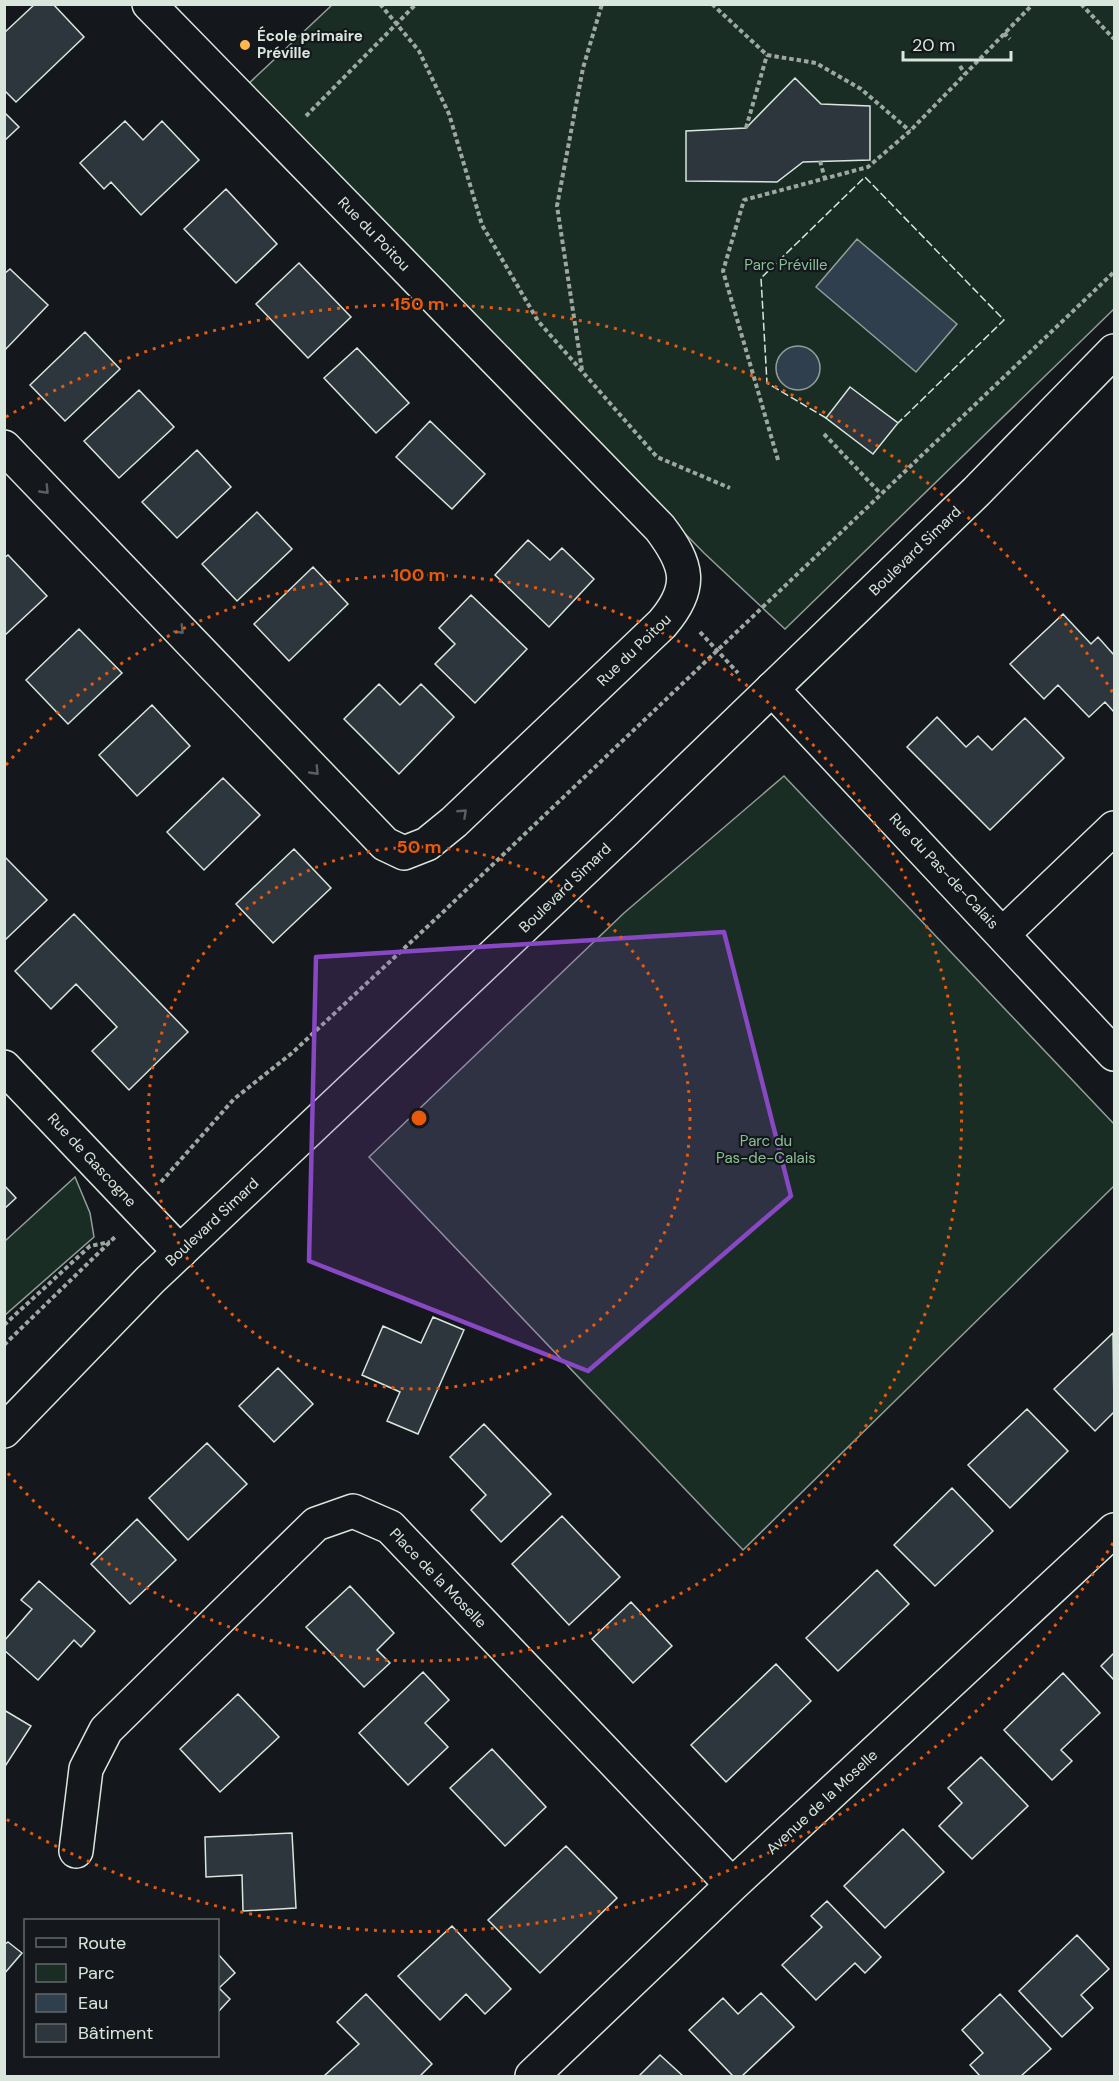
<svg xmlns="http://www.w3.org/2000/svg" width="1119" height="2081" viewBox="0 0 1119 2081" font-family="'DM Sans',sans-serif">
	<rect width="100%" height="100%" fill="#14181c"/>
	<path fill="#1a2d24" stroke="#939e99" stroke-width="1.5" d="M 332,5 L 1114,5 L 1114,309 L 785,629 L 704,553 L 245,87 Z
		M 784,776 L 1114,1124 L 1114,1186 L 743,1550 L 369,1157 L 624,913 Z
		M 75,1177 L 90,1213 L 94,1237 L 5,1315 L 5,1241 Z"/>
	<path fill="#2f3f4d" stroke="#939e99" stroke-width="1.5" d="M 857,239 L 957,324 L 916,372 L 816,287 Z
		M776 368a22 22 0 1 1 44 0a22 22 0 1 1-44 0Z"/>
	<path fill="#2c363c" stroke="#d8e6dc" stroke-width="1.5" d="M 35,4 L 53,4 L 84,37 L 16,102 L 4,90 L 4,33 Z
		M 795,78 L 821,104 L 870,106 L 870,160 L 803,162 L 777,182 L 686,181 L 686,131 L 746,128 Z
		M 4,112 L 19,127 L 4,141 Z
		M 125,121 L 143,140 L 162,121 L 199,160 L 141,215 L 111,182 L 104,189 L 80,163 Z
		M 226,189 L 277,244 L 236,283 L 184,229 Z
		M 299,263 L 351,317 L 308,358 L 256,304 Z
		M 10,269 L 48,305 L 4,351 L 4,274 Z
		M 85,332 L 120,369 L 65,421 L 30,385 Z
		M 357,348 L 409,403 L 376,433 L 324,378 Z
		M 850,387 L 898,423 L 873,454 L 826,418 Z
		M 139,390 L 174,427 L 119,478 L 84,441 Z
		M 430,421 L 485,474 L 452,509 L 396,457 Z
		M 197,450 L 231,487 L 177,538 L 142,502 Z
		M 257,512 L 292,549 L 237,601 L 202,564 Z
		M 528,540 L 550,560 L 562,548 L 594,579 L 549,627 L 495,575 Z
		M 8,555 L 47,596 L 4,636 L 4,558 Z
		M 313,567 L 348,604 L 289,661 L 254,624 Z
		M 471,595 L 527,649 L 475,703 L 435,664 L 455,644 L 439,628 Z
		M 1063,614 L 1091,644 L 1098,637 L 1114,655 L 1114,712 L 1105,702 L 1089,717 L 1058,685 L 1044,699 L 1010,664 Z
		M 79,629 L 122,673 L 68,724 L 26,680 Z
		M 379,684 L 400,705 L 421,684 L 454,717 L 399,774 L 344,719 Z
		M 152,705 L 190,746 L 137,796 L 99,755 Z
		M 937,717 L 966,747 L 978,736 L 992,750 L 1025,718 L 1064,758 L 990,830 L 907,747 Z
		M 223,778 L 260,815 L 204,870 L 167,832 Z
		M 294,849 L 331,888 L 273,943 L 236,904 Z
		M 4,856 L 47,900 L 5,940 L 4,939 Z
		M 74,914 L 188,1032 L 129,1090 L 92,1051 L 117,1027 L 76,984 L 51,1009 L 15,971 Z
		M 4,1185 L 16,1198 L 4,1209 Z
		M 433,1317 L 464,1330 L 418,1434 L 387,1421 L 400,1392 L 362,1375 L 383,1326 L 421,1343 Z
		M 1113,1333 L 1114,1412 L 1095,1431 L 1054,1389 Z
		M 278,1368 L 313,1404 L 274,1442 L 239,1406 Z
		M 1027,1409 L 1068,1451 L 1010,1508 L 968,1465 Z
		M 484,1424 L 551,1494 L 501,1542 L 471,1510 L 486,1495 L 450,1457 Z
		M 207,1443 L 247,1484 L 188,1540 L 149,1498 Z
		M 952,1488 L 993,1531 L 935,1586 L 894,1545 Z
		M 562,1516 L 620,1577 L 569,1625 L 512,1564 Z
		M 137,1519 L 176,1560 L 130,1604 L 91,1564 Z
		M 877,1570 L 909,1604 L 838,1671 L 806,1638 Z
		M 39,1581 L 95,1631 L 81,1647 L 74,1640 L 38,1680 L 4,1650 L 4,1641 L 32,1609 L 21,1600 Z
		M 350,1586 L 394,1633 L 377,1650 L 390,1663 L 364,1687 L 306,1627 Z
		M 631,1602 L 672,1646 L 633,1683 L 592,1639 Z
		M 1114,1653 L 1114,1680 L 1101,1666 Z
		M 776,1664 L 811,1701 L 726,1782 L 691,1745 Z
		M 423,1672 L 449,1700 L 425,1723 L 448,1747 L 408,1785 L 359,1733 Z
		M 1063,1673 L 1100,1713 L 1061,1750 L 1072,1761 L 1052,1780 L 1004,1730 Z
		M 238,1694 L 279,1737 L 220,1792 L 180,1749 Z
		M 4,1710 L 31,1726 L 4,1768 Z
		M 492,1749 L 546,1807 L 505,1846 L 450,1788 Z
		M 981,1757 L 1028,1806 L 972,1859 L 939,1826 L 962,1803 L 948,1788 Z
		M 903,1829 L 944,1872 L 885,1928 L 844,1886 Z
		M 292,1833 L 296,1908 L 243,1911 L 242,1875 L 206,1877 L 205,1837 Z
		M 566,1846 L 617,1898 L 540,1973 L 488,1920 Z
		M 827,1901 L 881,1957 L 865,1973 L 855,1963 L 816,2000 L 782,1965 L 822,1927 L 811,1916 Z
		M 452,1926 L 511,1989 L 485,2014 L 466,1994 L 440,2020 L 398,1976 Z
		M 1077,1935 L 1109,1969 L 1081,1995 L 1093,2008 L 1062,2037 L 1019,1991 Z
		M 8,1942 L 22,1953 L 4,1974 L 4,1945 Z
		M 218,1954 L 235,1973 L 219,1988 L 230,1999 L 218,2012 Z
		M 761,1993 L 794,2027 L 742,2076 L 733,2076 L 689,2030 L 723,1998 L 738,2014 Z
		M 366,1994 L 432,2064 L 420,2076 L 324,2076 L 359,2044 L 337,2022 Z
		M 1000,1994 L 1051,2049 L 1021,2076 L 980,2076 L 970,2065 L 983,2053 L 962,2030 Z
		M 660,2055 L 683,2076 L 639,2076 Z"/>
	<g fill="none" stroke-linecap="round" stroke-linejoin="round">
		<defs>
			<path id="minor" d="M 4,447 L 385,844 L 404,853 L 427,844 L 454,822 L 662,624 C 694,587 688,565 660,528 L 149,4
				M 772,689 L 1114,1054
				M 1003,934 L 1114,828
				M 4,1067 L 180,1252
				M 76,1851 L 86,1769 L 106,1730 L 316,1524 L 353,1511 L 390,1527 L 732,1885
				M 532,2076 L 732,1885 L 1114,1530"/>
			<path id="major" d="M 4,1431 L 150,1280 L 625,831 L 976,492 L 1114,351"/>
		</defs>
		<use href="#minor" stroke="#d8e6dc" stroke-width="36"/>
		<use href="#major" stroke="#d8e6dc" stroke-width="36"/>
		<path stroke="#9da8a2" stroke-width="4" stroke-dasharray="4.5 3" stroke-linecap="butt" d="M 380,4 L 419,51 L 449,114 L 482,225 L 538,321 L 657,457 L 730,488
			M 712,4 L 767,55 L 816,63 L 861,89 L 910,131
			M 1081,4 L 1114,39
			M 1004,33 L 1010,39
			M 960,66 L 965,74
			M 306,116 L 416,4
			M 746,128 L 767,55
			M 820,161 L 825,179
			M 582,370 L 557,206 L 583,68 L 602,4
			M 824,434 L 880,493
			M 778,460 L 723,271 L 744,200 L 868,167 L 910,131 L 1033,4
			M 700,632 L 738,673
			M 161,1182 L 234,1099 L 292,1053 L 442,913 L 1114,272
			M 4,1325 L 90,1246 L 110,1242
			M 4,1345 L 116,1236"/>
		<use href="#minor" stroke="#14181c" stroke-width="33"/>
		<use href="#major" stroke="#14181c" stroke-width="33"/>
		<path stroke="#d8e6dc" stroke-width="1.5" stroke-dasharray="8 3" stroke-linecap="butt" d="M 826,418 L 767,383 L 761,278 L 865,177 L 1004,320 L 898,423"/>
	</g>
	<defs><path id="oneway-chevron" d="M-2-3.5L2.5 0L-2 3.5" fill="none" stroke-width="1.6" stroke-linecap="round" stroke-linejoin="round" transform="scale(1.5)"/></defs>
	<g stroke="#59605f">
		<use href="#oneway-chevron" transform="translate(45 490) rotate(46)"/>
		<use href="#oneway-chevron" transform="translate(180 630) rotate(46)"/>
		<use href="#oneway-chevron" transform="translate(315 771) rotate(46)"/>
		<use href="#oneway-chevron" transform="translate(463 813) rotate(-43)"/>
	</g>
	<path fill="#8948c3" fill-opacity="0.2" stroke="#8948c3" stroke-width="4.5" stroke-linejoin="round" d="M 724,932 L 791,1196 L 588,1371 L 309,1261 L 316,957 Z"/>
	<g fill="none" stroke="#e8590c" stroke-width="3" stroke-dasharray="3 6">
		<circle cx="419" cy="1118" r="271"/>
		<path d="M6 765A543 543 0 1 1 6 1471"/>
		<path d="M1113 1543A814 814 0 0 1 6 1819M6 417A814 814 0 0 1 1113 693"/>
	</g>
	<circle fill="#ffb74d" stroke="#14181c" stroke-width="2" cx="245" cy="45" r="6"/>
	<g text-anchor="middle" stroke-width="4.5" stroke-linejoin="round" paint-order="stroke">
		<g font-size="15" font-weight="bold" fill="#d8e6dc" stroke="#14181c" text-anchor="start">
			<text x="257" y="41">École primaire<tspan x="257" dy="17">Préville</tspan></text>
		</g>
		<g font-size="15" fill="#d8e6dc" stroke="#14181c">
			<text transform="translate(374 234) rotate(46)" y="5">Rue du Poitou</text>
			<text transform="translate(915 551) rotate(-44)" y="5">Boulevard Simard</text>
			<text transform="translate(634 650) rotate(-44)" y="5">Rue du Poitou</text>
			<text transform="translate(944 871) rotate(47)" y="5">Rue du Pas-de-Calais</text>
			<text transform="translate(565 888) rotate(-44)" y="5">Boulevard Simard</text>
			<text transform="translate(92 1160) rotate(47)" y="5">Rue de Gascogne</text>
			<text transform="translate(212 1222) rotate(-43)" y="5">Boulevard Simard</text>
			<text transform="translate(438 1578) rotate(46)" y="5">Place de la Moselle</text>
			<text transform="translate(822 1802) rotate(-43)" y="5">Avenue de la Moselle</text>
		</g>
		<g font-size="15" fill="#8ac095" stroke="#14181c">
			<text x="786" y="270">Parc Préville</text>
			<text x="766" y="1146">Parc du<tspan x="766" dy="17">Pas-de-Calais</tspan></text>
		</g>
	</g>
	<circle cx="419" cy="1118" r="9" fill="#e8590c" stroke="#14181c" stroke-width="3"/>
	<g font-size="18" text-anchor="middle" font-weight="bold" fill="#e8590c" stroke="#14181c" stroke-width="4.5" stroke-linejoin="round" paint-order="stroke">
		<text x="419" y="310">150 m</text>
		<text x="419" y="581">100 m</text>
		<text x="419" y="853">50 m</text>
	</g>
	<rect width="1119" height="2081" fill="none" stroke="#d8e6dc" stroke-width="12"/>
	<rect x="24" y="1919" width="195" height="138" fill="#14181c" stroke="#626a69" stroke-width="1.5"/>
	<rect x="36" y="1938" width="30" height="9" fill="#14181c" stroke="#626a69" stroke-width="1.5"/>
	<text x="78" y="1949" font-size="18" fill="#d8e6dc">Route</text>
	<rect x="36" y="1964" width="30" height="18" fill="#1a2d24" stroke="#626a69" stroke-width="1.5"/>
	<text x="78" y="1979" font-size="18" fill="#d8e6dc">Parc</text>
	<rect x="36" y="1994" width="30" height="18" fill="#2f3f4d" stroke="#626a69" stroke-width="1.5"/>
	<text x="78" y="2009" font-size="18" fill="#d8e6dc">Eau</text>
	<rect x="36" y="2024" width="30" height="18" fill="#2c363c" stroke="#626a69" stroke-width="1.5"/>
	<text x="78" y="2039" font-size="18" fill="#d8e6dc">Bâtiment</text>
	<path d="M903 51v9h108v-9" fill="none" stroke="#d8e6dc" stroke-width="3"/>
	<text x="912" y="51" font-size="18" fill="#d8e6dc" stroke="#14181c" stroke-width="4.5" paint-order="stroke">20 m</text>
</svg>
